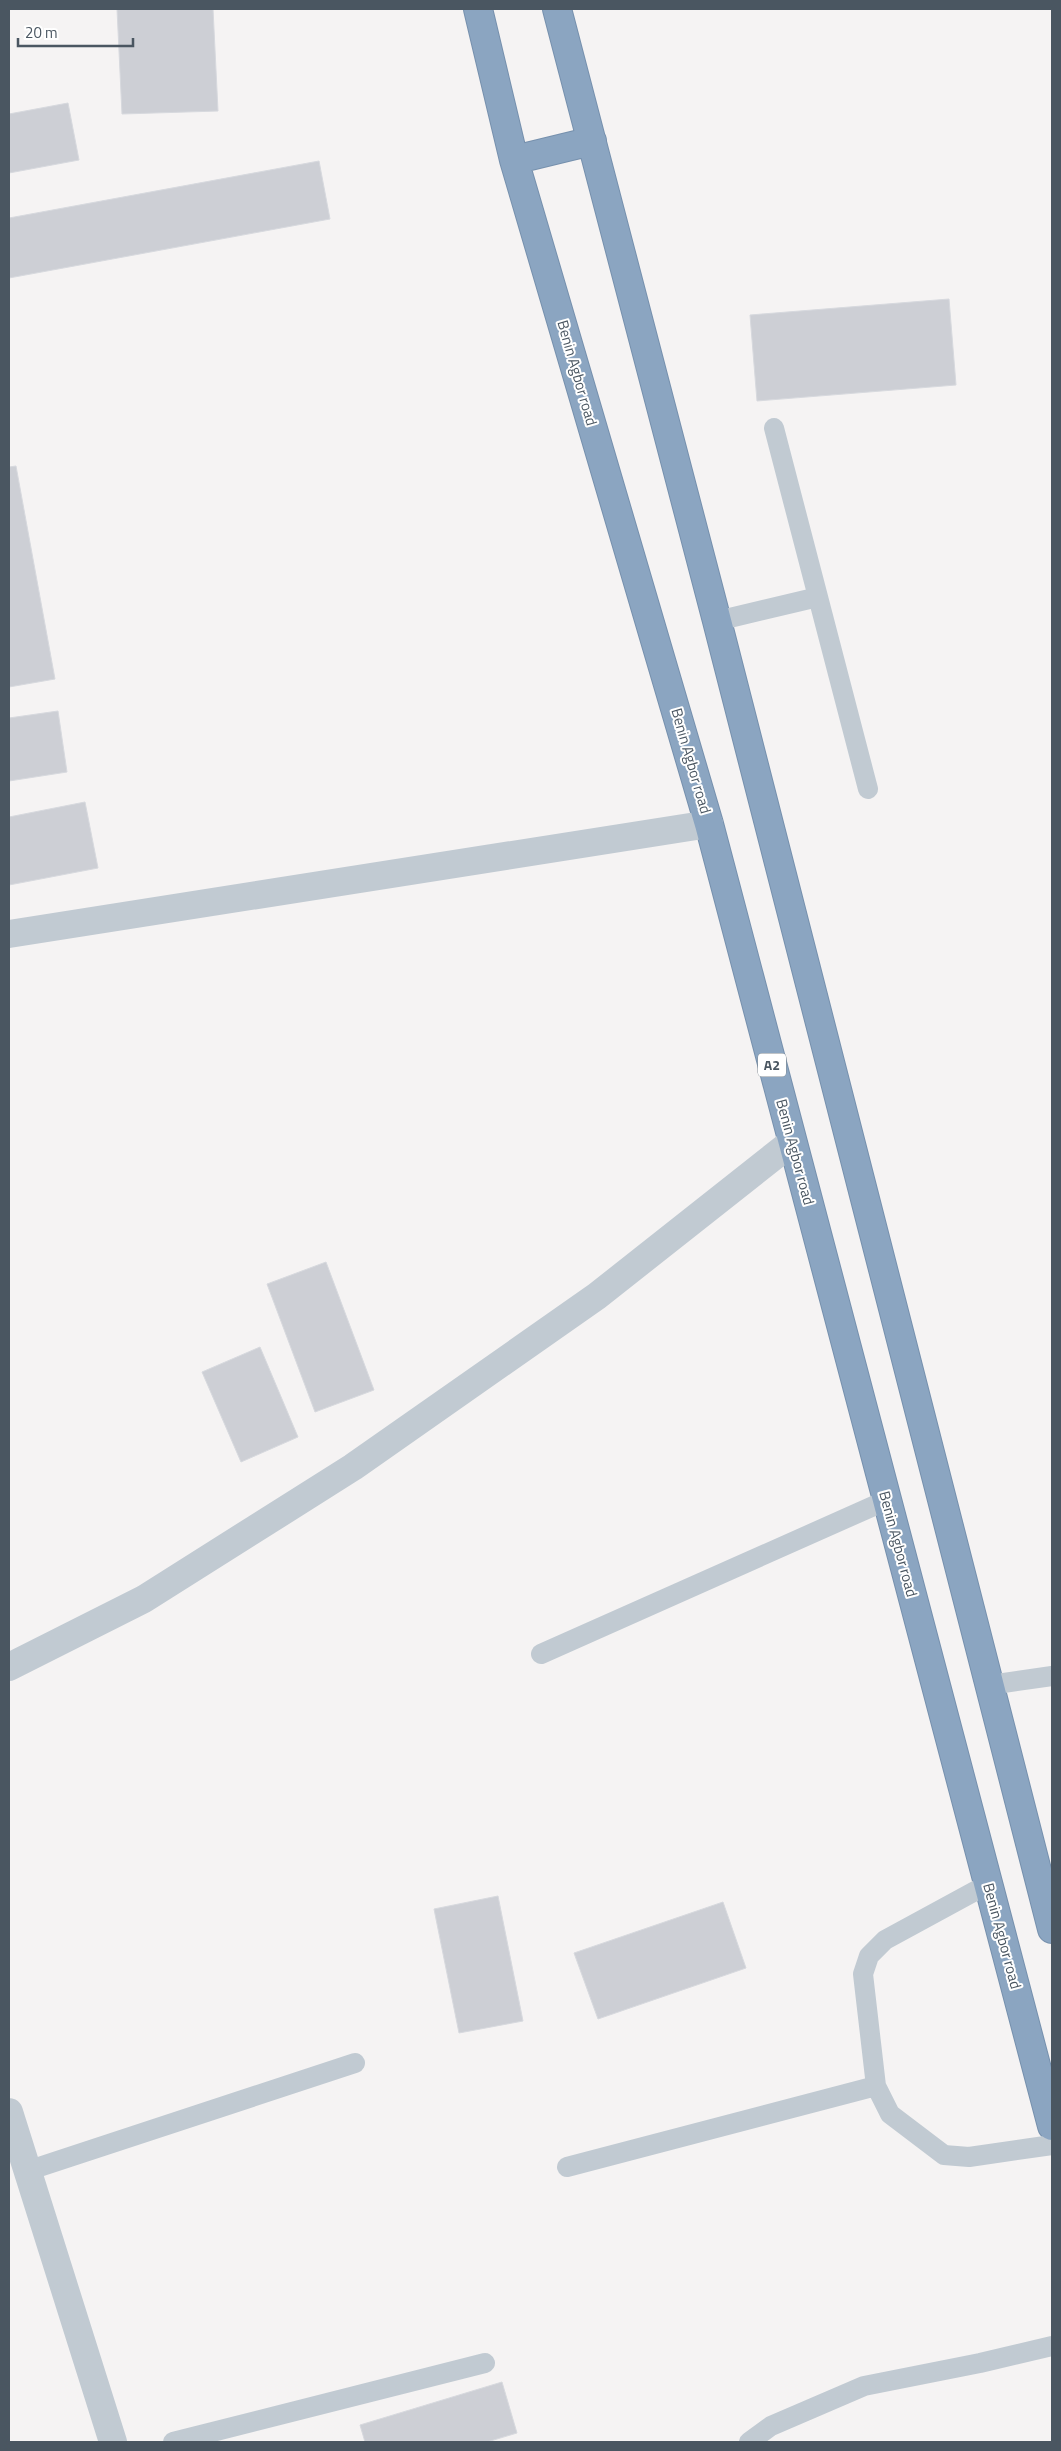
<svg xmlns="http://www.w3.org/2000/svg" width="1061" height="2451" viewBox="0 0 1061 2451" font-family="'Titillium Web',sans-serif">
	<rect width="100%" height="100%" fill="#f5f3f3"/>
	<path fill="#cdcfd5" stroke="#d7d9de" d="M 117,9 L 213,9 L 218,111 L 122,114 Z
		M 68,103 L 79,160 L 9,173 L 9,114 Z
		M 319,161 L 330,219 L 9,278 L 9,218 Z
		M 949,299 L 956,385 L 757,401 L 750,315 Z
		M 16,466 L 55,679 L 9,687 L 9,467 Z
		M 58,711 L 67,772 L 9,781 L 9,718 Z
		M 85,802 L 98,868 L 9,885 L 9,817 Z
		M 326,1262 L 374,1390 L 315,1412 L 267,1284 Z
		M 260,1347 L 298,1437 L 241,1462 L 202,1372 Z
		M 498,1896 L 523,2021 L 459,2033 L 434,1909 Z
		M 723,1902 L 746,1968 L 598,2019 L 574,1953 Z
		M 502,2382 L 517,2433 L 487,2442 L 365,2442 L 360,2425 Z"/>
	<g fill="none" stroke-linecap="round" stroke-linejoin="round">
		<defs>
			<path id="highway" d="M 478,9 L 514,160 L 709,824 L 1052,2126
				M 557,9 L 717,621 L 1052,1929
				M 514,160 L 592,141"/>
		</defs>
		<use href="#highway" stroke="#7690ad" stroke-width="30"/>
		<path stroke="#c1cad2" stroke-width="20" d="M 774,428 L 868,789
			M 717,621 L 818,597
			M 541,1654 L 887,1500
			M 990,1685 L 1052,1676
			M 988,1884 L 885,1940 L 869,1956 L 863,1974 L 876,2086 L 890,2114 L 944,2155 L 969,2157 L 1052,2145
			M 567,2167 L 876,2086
			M 27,2171 L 355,2063
			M 173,2442 L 485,2363
			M 749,2442 L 771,2426 L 864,2386 L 980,2363 L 1052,2346"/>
		<path stroke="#c1cad2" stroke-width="28" d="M 9,934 L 709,824
			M 9,1667 L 144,1599 L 353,1467 L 597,1296 L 792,1142
			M 9,2112 L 113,2442"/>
		<use href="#highway" stroke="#8ba5c1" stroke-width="28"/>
	</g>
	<g text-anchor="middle" stroke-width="4" stroke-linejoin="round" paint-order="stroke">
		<rect fill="#fff" stroke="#808990" stroke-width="1" x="758" y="1053.5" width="28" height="23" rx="4"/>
		<g font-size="14" font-weight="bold" fill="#4a5661">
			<text x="772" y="1070">A2</text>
		</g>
		<g font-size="15" fill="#4a5661" stroke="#fff">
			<text transform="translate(577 373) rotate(74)" y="5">Benin Agbor road</text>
			<text transform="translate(691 761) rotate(74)" y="5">Benin Agbor road</text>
			<text transform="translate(795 1152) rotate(75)" y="5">Benin Agbor road</text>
			<text transform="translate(898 1544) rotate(75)" y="5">Benin Agbor road</text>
			<text transform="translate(1002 1936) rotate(75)" y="5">Benin Agbor road</text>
		</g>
	</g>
	<rect width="1061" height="2451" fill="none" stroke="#4a5661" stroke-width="20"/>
	<path d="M18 38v8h115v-8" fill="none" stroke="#4a5661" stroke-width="2.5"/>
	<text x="25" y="38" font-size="15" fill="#4a5661" stroke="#ffffff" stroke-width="4" paint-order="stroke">20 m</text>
</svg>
